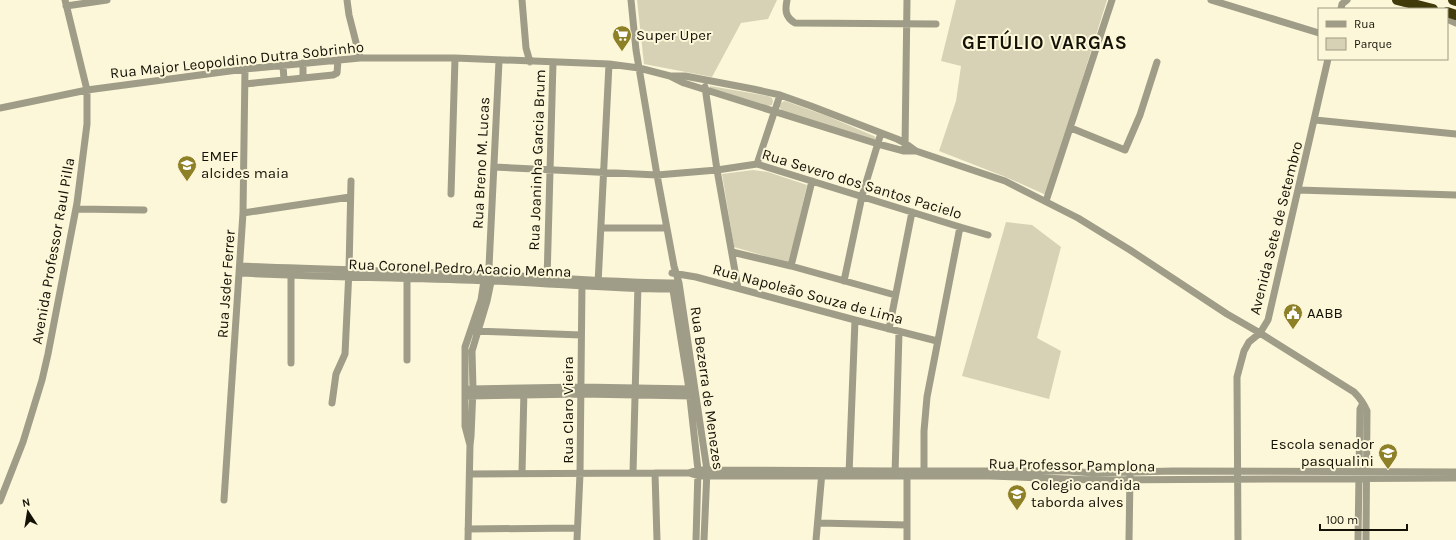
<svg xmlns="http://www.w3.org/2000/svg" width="1456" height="540" viewBox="0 0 1456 540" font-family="Karla,sans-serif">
	<rect width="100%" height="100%" fill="#fcf7d8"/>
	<path fill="#d7d2b5" d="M 637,0 L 777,0 L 768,19 L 741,23 L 712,77 L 644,64 Z
		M 956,0 L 1107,0 L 1046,195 L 1008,178 L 939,151 L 956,101 L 961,66 L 941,61 Z
		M 710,86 L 768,96 L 772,98 L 773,101 L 772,105 L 768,106 L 710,88 Z
		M 785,101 L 827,116 L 874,136 L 876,138 L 874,140 L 782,111 L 779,106 L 782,102 Z
		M 753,170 L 768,172 L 807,185 L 789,263 L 734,247 L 722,174 Z
		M 1006,222 L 1032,225 L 1061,247 L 1037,338 L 1061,351 L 1049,399 L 962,376 Z"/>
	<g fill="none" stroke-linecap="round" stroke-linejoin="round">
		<path stroke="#9f9c88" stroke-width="7" d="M 347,0 L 349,15 L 360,58
			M 522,0 L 526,48 L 530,62
			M 631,0 L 636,50 L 657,175 L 674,266 L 679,283 L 707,470 L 704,540
			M 787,0 C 785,10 785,17 795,23 L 936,24
			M 1211,0 L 1319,33
			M 66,6 L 107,0
			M 1341,9 L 1342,4 L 1347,0
			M 1447,19 L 1456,23
			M 303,63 L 303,78
			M 283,65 L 284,80
			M 672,76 L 685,76 L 753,89 L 780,95 L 811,106 L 897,139 L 905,143 L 916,151 L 1005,181 L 1078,218 L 1130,250 L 1227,314 L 1260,333 L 1354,392 C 1359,397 1364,404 1367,411 L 1366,540
			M 245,84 L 333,75 L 337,73 L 338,60
			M 705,87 L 717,170 L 738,288
			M 0,108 L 87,90 L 245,69 L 360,58 L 455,58 L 609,64 L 639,68 L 670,76 L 684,83 L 878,144 L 904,151 L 916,151
			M 1315,120 L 1456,134
			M 1071,128 L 1125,150 L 1140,115 L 1157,62
			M 905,147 L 907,0
			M 757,164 L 780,95
			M 494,167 L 657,175 L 717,170 L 757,164 L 960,227 L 988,235
			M 1298,190 L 1456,195
			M 451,194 L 455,58
			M 1046,201 L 1112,0
			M 76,209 L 144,210
			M 243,213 L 350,197
			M 601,228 L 666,228
			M 732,252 L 791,266 L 895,295
			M 240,266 C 325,270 410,271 494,275 C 556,277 617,283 679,283
			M 791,266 L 812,181
			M 240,273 C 324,277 407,278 491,281 C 554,283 617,290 679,289
			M 672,273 L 696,277 L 855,320 L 937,341
			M 547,280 L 553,62
			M 844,281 L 862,196 L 881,133
			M 598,284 L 609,64
			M 672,284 L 689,389 L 698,470 L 696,540
			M 889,329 L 912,212
			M 473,331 L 581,335
			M 407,360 L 407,274
			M 291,363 L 291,270
			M 470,389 L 581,387 L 693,389
			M 468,396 L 581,394 L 693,396
			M 332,403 L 336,374 L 345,354 L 349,270 L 351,181
			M 470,445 L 465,426 L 465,347 L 481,300 L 485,274 L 489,267 L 499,61
			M 522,473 L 524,390
			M 633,473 L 638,284
			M 655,473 L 657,540
			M 689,473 L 699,476 L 990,476 L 1093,480 L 1456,478
			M 470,474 L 655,473 L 688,473 L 698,470 L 707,470 L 895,471 L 1068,471 L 1093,473 L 1173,471 L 1456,472
			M 849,474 L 855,320
			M 924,474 L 924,431 L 927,397 L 960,227
			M 895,475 L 899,332
			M 224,500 L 243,213 L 245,69
			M 0,501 L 23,442 L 42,380 L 48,354 L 77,203 L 87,124 L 87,90 L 65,0
			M 818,523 L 907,525
			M 468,529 L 577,528
			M 468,540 L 470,445 L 471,436 L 473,389 L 472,351 L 487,301 L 492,277
			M 577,540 L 580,474 L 582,282
			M 816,540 L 822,472
			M 907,540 L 907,472
			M 1129,540 L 1130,476
			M 1238,540 L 1237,377 L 1244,351 L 1249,342 L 1260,333 L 1268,320 L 1328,59
			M 1358,540 L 1360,409 L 1362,405"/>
		<path stroke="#413a0a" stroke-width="10" d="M 1397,0 L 1433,9
			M 1453,0 L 1456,1
			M 1447,12 L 1456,15"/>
	</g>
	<defs>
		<symbol id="supermarket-pin" viewBox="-11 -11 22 30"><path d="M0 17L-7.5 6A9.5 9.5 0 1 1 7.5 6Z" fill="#8e8027" stroke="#fcf7d8"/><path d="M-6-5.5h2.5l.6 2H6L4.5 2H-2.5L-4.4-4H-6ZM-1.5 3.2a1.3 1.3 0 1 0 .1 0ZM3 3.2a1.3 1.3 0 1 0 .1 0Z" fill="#fff"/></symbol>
		<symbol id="school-pin" viewBox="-11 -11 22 30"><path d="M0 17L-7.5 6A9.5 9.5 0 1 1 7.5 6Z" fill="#8e8027" stroke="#fcf7d8"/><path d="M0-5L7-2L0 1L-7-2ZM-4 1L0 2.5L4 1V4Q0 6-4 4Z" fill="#fff"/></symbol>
		<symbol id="civic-pin" viewBox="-11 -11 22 30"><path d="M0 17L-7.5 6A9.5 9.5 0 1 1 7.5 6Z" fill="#8e8027" stroke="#fcf7d8"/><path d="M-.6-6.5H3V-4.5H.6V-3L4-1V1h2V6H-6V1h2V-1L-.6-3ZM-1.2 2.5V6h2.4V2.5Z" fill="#fff"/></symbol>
	</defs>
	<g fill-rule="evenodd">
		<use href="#supermarket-pin" x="611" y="24" width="22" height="30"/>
		<use href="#school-pin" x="176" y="154" width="22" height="30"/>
		<use href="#civic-pin" x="1282" y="302" width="22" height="30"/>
		<use href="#school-pin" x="1377" y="442" width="22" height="30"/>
		<use href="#school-pin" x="1006" y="483" width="22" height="30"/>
	</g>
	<g text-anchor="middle" stroke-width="4" stroke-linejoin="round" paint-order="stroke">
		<g font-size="15" fill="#141207" stroke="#fcf7d8" text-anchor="start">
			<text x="636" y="40">Super Uper</text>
			<text x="201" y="161">EMEF<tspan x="201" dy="17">alcides maia</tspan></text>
			<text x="1307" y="318">AABB</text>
			<text x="1374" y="449" text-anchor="end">Escola senador<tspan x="1374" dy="17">pasqualini</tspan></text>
			<text x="1031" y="490">Colegio candida<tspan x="1031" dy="17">taborda alves</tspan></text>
		</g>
		<g font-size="15" fill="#141207" stroke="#fcf7d8">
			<text transform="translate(237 60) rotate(-6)" y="5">Rua Major Leopoldino Dutra Sobrinho</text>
			<text transform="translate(537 160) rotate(-88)" y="5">Rua Joaninha Garcia Brum</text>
			<text transform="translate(481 163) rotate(-87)" y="5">Rua Breno M. Lucas</text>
			<text transform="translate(862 184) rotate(17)" y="5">Rua Severo dos Santos Pacielo</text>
			<text transform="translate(1276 228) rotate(-76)" y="5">Avenida Sete de Setembro</text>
			<text transform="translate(53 251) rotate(-80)" y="5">Avenida Professor Raul Pilla</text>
			<text transform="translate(460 268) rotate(2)" y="5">Rua Coronel Pedro Acacio Menna</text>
			<text transform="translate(226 284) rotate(-86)" y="5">Rua Jsder Ferrer</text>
			<text transform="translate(808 294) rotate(15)" y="5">Rua Napoleão Souza de Lima</text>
			<text transform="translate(707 388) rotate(82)" y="5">Rua Bezerra de Menezes</text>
			<text transform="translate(568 410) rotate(-90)" y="5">Rua Claro Vieira</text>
			<text transform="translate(1072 465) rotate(1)" y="5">Rua Professor Pamplona</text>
		</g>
		<g font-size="19" font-weight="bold" letter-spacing="1" fill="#141207" stroke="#fcf7d8">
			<text x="1045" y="49">GETÚLIO VARGAS</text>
		</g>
	</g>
	<rect x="1318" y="8" width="130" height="52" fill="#fcf7d8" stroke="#9f9b84"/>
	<rect x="1326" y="21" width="20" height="6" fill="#9f9c88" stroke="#9f9b84"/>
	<text x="1354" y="28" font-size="12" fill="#141207">Rua</text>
	<rect x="1326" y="38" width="20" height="12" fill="#d7d2b5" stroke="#9f9b84"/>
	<text x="1354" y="48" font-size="12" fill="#141207">Parque</text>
	<g transform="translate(28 512) rotate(348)" stroke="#fcf7d8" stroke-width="3" paint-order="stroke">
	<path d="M0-3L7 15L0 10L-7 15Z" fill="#141207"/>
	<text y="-6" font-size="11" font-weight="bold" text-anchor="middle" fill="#141207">N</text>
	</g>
	<path d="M1320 524v6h87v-6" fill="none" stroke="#141207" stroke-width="2"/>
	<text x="1326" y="524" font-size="12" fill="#141207" stroke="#fcf7d8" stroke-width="3" paint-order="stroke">100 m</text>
</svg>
